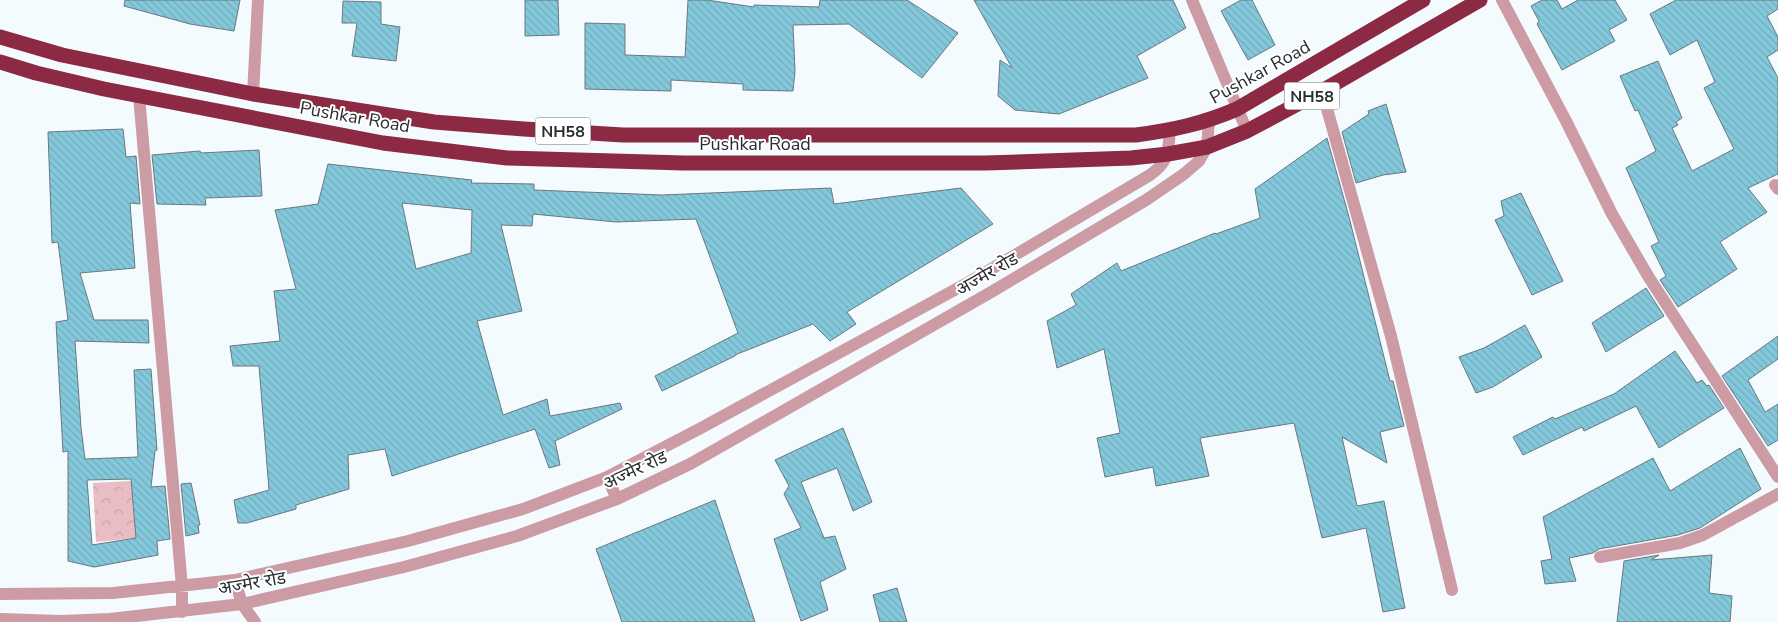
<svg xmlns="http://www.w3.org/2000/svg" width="1778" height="622" viewBox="0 0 1778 622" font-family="'Nunito Sans','Noto Sans Devanagari',sans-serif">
	<defs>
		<pattern id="park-crowns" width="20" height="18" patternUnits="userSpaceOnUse" patternTransform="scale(1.25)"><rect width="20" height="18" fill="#e9bdc3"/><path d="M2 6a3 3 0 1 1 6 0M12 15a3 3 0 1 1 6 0" fill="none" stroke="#c8a3a8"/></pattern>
		<pattern id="building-back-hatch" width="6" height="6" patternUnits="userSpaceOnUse" patternTransform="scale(1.25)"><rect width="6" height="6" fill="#84c8dc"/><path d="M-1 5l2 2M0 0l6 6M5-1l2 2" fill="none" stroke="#72acbd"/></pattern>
	</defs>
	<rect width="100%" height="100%" fill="#f4fbfe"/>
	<path fill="url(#park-crowns)" d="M 131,481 L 136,538 L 96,542 L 93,483 Z"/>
	<path fill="url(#building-back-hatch)" stroke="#69787d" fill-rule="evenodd" d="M 125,0 L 240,0 L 234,31 L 190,24 L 124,6 Z
		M 525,0 L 558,0 L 559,35 L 525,36 Z
		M 688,0 L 707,0 L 754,7 L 754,5 L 819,7 L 820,0 L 907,0 L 958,33 L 922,78 L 849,24 L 793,25 L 795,71 L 793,91 L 743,90 L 743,84 L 671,80 L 671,91 L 585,89 L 585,23 L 625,24 L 625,55 L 685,57 Z
		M 974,0 L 1173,0 L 1186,28 L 1137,56 L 1148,78 L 1059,114 L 1015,110 L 998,96 L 1000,60 L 1012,68 Z
		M 1241,0 L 1252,0 L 1275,45 L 1248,60 L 1221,11 Z
		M 1542,0 L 1557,0 L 1562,9 L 1578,0 L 1615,0 L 1627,20 L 1609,30 L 1615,41 L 1562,70 L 1537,24 L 1539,21 L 1531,6 Z
		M 1676,0 L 1778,0 L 1778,9 L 1767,16 L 1778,37 L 1778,50 L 1767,57 L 1778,78 L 1778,174 L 1748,188 L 1767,212 L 1720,242 L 1737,269 L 1678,307 L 1660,280 L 1666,276 L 1651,246 L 1659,242 L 1626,168 L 1656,151 L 1638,110 L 1635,111 L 1620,76 L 1658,61 L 1682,118 L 1676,122 L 1678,125 L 1672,128 L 1692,171 L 1734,149 L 1704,88 L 1715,82 L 1697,40 L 1670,55 L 1650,14 Z
		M 343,1 L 381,2 L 381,24 L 400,27 L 396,61 L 352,56 L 357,23 L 342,23 Z
		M 1386,104 L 1406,172 L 1383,175 L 1356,183 L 1342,132 L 1369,114 L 1368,111 Z
		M 123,129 L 126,157 L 136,156 L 140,204 L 130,203 L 135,268 L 80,273 L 94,320 L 148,320 L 149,343 L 75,341 L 81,428 L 85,459 L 138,457 L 134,370 L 151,369 L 157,450 L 155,451 L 151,487 L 165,486 L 170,539 L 157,541 L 158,555 L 94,567 L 68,561 L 68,451 L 63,452 L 56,322 L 68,320 L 58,242 L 52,243 L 48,132 ZM 131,479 L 136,538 L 92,545 L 87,480 Z
		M 1327,138 L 1349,217 L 1390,381 L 1393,381 L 1404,426 L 1380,432 L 1387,463 L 1342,437 L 1357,506 L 1384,501 L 1405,608 L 1383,612 L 1366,528 L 1322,538 L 1294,423 L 1200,438 L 1209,476 L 1156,486 L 1153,467 L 1105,477 L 1097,438 L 1120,433 L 1104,349 L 1057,368 L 1047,321 L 1076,305 L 1071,294 L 1117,263 L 1121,271 L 1215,233 L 1216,234 L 1260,218 L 1255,189 Z
		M 259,150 L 262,196 L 205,198 L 206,205 L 157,204 L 152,155 L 200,151 L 201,153 Z
		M 328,164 L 472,180 L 471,183 L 534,184 L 534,190 L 662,195 L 831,188 L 834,204 L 961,188 L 993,224 L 847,312 L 856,324 L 830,341 L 813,324 L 735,355 L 735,356 L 662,391 L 655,376 L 738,333 L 696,219 L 616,222 L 533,214 L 532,226 L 501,225 L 522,311 L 477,321 L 503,415 L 547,399 L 550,416 L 620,403 L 622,409 L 555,441 L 560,465 L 549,468 L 535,429 L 392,476 L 385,449 L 348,455 L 349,489 L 296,505 L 296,509 L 247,523 L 238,523 L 234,500 L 269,490 L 259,366 L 233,366 L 230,346 L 280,341 L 274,291 L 296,289 L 275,210 L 318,204 ZM 402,203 L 472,210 L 471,253 L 416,269 Z
		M 1521,193 L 1563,281 L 1532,295 L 1495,220 L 1504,216 L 1501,201 Z
		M 1646,288 L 1664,316 L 1606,352 L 1592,323 Z
		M 1525,325 L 1542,357 L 1493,387 L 1476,393 L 1459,357 L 1484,348 Z
		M 1778,336 L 1778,359 L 1748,380 L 1765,412 L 1778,404 L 1778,440 L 1768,446 L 1722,376 Z
		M 1675,351 L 1697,383 L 1702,380 L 1707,386 L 1709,385 L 1724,408 L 1659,448 L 1636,406 L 1584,431 L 1582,427 L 1523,455 L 1513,437 L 1553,417 L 1555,419 L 1614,394 Z
		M 843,428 L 872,502 L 853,511 L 837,468 L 801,482 L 824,538 L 835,536 L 846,569 L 820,582 L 828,610 L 801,621 L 774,539 L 801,528 L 784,494 L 789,486 L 775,460 Z
		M 1740,448 L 1761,489 L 1700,528 L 1678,535 L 1599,549 L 1593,553 L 1569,558 L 1576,581 L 1545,584 L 1541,561 L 1552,559 L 1543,517 L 1653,458 L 1670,491 Z
		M 191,483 L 200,525 L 198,525 L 199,533 L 186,536 L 181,484 Z
		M 715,500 L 755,622 L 622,622 L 596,549 Z
		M 1659,555 L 1651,560 L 1712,555 L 1709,593 L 1732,596 L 1730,622 L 1617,622 L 1624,561 Z
		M 897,588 L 907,622 L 880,622 L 873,595 Z"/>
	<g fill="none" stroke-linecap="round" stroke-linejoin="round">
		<path stroke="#cd9ba3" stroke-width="12" d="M 1192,0 L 1247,131
			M 1502,0 L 1566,121 L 1612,214 L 1648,276 L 1778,477
			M 1322,91 L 1391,336 L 1452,590
			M 253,94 L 258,0
			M 139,96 L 182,587 L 182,612
			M 1775,185 L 1778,189
			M 607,477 L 617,499
			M 1600,557 L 1680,543 L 1703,535 L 1778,494
			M 235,580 L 242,604 L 255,622
			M 0,594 L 113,593 L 235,580 L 408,541 L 523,509 L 607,477 L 701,428 L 971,281 L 1150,175 C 1169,161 1168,153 1170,130
			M 0,619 L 61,621 L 110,619 L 242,604 L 404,567 L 517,536 L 617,499 L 690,464 L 799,402 L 993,291 L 1146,200 L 1184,174 L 1199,161 L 1207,147 L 1209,121"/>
		<path stroke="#8c2943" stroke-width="15" d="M 0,37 L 62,55 L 253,94 L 434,122 L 524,129 L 623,135 L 1136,135 C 1173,130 1202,124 1237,109 L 1423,0
			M 0,62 L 36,73 L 104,89 L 383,143 L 507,158 L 684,163 L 986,163 L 1131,158 L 1168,154 L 1207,147 L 1247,131 L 1322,91 L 1480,0"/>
	</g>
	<g text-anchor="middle" stroke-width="4" stroke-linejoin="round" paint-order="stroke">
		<g fill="#fff" stroke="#686d6e" stroke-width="1">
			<rect x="1284.5" y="82.5" width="55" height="27" rx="4"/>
			<rect x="535.5" y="117.5" width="55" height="27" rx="4"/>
		</g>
		<g font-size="16" font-weight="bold" fill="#282e30">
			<text x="1312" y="102">NH58</text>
			<text x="563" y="137">NH58</text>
		</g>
		<g font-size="18" fill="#282e30" stroke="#fff">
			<text transform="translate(1260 72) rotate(-29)" y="6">Pushkar Road</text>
			<text transform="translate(355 117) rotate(10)" y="6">Pushkar Road</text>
			<text x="755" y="150">Pushkar Road</text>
			<text transform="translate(987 274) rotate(-30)" y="6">अज्मेर रोड</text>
			<text transform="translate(635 470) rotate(-25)" y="6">अज्मेर रोड</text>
			<text transform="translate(252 583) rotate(-10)" y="6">अज्मेर रोड</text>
		</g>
	</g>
</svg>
